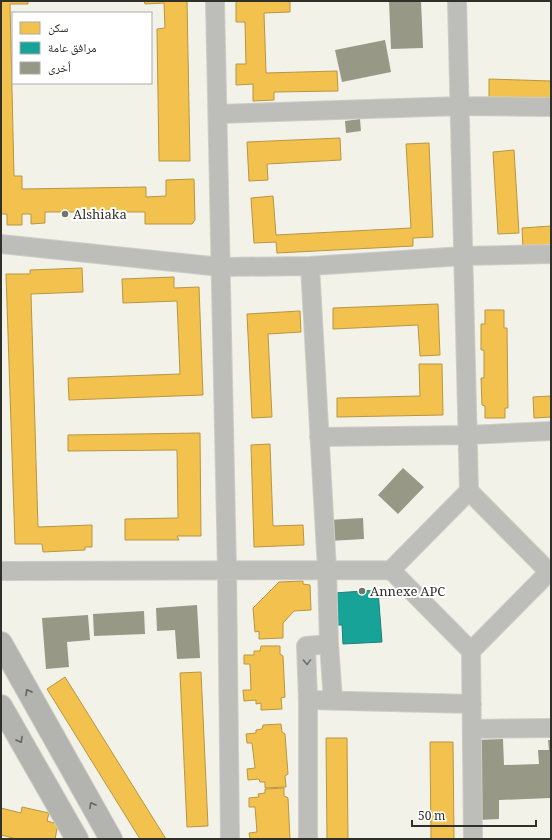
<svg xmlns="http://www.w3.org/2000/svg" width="552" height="840" viewBox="0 0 552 840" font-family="Georgia,'Noto Naskh Arabic',serif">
	<rect width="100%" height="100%" fill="#f2f2e9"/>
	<path fill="#f2c14e" stroke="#b89643" d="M 1,1 L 28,1 L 28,4 L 10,4 L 14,176 L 22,176 L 22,189 L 146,187 L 146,197 L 166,196 L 166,180 L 194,179 L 195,220 L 192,224 L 145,224 L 145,212 L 45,212 L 45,223 L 31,224 L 31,214 L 22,214 L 22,225 L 7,225 L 7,214 L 1,214 Z
		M 144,1 L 187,1 L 190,161 L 159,161 L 157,29 L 165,28 L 164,3 L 145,4 Z
		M 236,1 L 290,1 L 290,12 L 264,13 L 266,73 L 337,71 L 338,91 L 274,92 L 274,100 L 253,101 L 253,84 L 236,85 L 236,64 L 246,64 L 245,22 L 236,22 Z
		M 489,79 L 551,81 L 551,102 L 489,100 Z
		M 340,138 L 341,160 L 267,164 L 268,180 L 249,181 L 247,142 Z
		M 429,143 L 433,237 L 413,238 L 413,246 L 277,253 L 276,242 L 254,243 L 251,198 L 273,196 L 276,235 L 411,228 L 406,144 Z
		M 514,150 L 519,233 L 498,234 L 493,152 Z
		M 551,226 L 551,248 L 523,249 L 522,228 Z
		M 82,268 L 83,292 L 31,294 L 38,527 L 92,525 L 92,547 L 85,547 L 85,550 L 43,552 L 42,544 L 15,544 L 6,274 L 30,274 L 30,270 Z
		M 174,277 L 174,288 L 199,287 L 203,395 L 69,400 L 68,378 L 180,374 L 177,301 L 123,303 L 122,279 Z
		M 438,304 L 440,355 L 420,356 L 418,325 L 333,329 L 333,308 Z
		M 485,310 L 504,310 L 504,328 L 507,328 L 508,408 L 505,408 L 505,418 L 485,418 L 485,406 L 482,405 L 481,378 L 484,378 L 484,350 L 481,350 L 481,324 L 485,324 Z
		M 300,311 L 301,332 L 268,334 L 272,417 L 252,418 L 247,314 Z
		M 419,364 L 442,364 L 443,415 L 337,417 L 337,398 L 420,396 Z
		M 551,396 L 551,417 L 534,418 L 533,397 Z
		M 200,433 L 201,536 L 177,536 L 179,540 L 125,540 L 125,519 L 178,518 L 177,450 L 68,451 L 68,435 Z
		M 270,444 L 273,526 L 303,525 L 304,545 L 254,547 L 251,445 Z
		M 303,581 L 303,584 L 310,585 L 311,610 L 294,611 L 283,623 L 283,638 L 259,639 L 259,631 L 255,632 L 253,608 L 279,582 Z
		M 261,646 L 280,646 L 280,654 L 283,656 L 285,697 L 281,698 L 282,709 L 261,710 L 261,703 L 256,704 L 256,700 L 244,701 L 243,690 L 251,690 L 250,664 L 244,664 L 244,655 L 254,655 L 254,651 L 260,651 Z
		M 201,672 L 208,826 L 187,827 L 180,673 Z
		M 65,677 L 166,839 L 140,839 L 47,689 Z
		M 281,724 L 282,732 L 285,734 L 288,774 L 285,776 L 286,787 L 265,788 L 265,782 L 260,782 L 259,779 L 248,780 L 247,769 L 255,768 L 252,743 L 247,743 L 246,734 L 256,733 L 256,730 L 262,729 L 263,725 Z
		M 326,738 L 347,738 L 348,839 L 327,839 Z
		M 430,742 L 453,742 L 454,839 L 431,839 Z
		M 284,788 L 284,796 L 288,798 L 290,839 L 250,839 L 249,833 L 257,832 L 255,807 L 249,807 L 249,798 L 259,797 L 258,794 L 265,793 L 265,789 Z
		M 22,807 L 49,813 L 47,821 L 58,824 L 55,839 L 17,839 L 1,835 L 1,808 L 21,813 Z"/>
	<path fill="#17a398" stroke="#1e8077" d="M 378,590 L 382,642 L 343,644 L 342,625 L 337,625 L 334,593 Z"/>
	<path fill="#989887" d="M 389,1 L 421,1 L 423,48 L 391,49 Z
		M 385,40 L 391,72 L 342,82 L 335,50 Z
		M 360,119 L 361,131 L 346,133 L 345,121 Z
		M 403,468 L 424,487 L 398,514 L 378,495 Z
		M 363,518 L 364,539 L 329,541 L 328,520 Z
		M 197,605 L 200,658 L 177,659 L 175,630 L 157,631 L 156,608 Z
		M 144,611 L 145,634 L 94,636 L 93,614 Z
		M 88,615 L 90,640 L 67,642 L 69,667 L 46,669 L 42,618 Z
		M 503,739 L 504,765 L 539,764 L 538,750 L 549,750 L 548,740 L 551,740 L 551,798 L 499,800 L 499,819 L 478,820 L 475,740 Z"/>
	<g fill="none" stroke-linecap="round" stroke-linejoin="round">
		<defs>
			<path id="street" d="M 215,1 L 227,570 L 230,839
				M 457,1 L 469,491 L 549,572 L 471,651 L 391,570 L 469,491
				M 218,114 L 460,106 L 551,107
				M 1,244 L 221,267 L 310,266 L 463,256 L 551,254
				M 310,266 L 327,570 L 329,644
				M 319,437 L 467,435 L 551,431
				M 1,571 L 391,570
				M 471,651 L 473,839
				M 308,700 L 306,646 L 329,644 L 333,700
				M 472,729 L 551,728
				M 308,839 L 308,700 L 472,704"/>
			<path id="secondary" d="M 1,643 L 111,839
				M 1,706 L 77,839"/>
		</defs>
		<use href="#street" stroke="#cecec7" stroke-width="20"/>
		<use href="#secondary" stroke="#cecec7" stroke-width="24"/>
		<use href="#street" stroke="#bdbdba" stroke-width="18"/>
		<use href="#secondary" stroke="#b3b3af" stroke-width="22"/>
	</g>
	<defs><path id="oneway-chevron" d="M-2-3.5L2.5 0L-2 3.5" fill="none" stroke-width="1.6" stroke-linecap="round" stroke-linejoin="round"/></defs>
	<use stroke="#6f6f6b" href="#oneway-chevron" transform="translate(307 662) rotate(88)"/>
	<g stroke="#64645f">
		<use href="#oneway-chevron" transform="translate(28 692) rotate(-119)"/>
		<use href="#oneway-chevron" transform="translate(20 740) rotate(60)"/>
		<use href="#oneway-chevron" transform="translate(92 805) rotate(-119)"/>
	</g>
	<g fill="#74746d" stroke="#fff" stroke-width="1.5">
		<circle cx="65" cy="214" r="4"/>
		<circle cx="362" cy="591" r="4"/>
	</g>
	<g text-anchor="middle" stroke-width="4" stroke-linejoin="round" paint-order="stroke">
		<g font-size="13" fill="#30302a" stroke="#fff" text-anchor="start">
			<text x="73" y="219">Alshiaka</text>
			<text x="370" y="596">Annexe APC</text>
		</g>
	</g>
	<rect width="552" height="840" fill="none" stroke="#30302a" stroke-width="4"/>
	<rect x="12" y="12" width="140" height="72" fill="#ffffff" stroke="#acacaa"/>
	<rect x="20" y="22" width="20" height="12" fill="#f2c14e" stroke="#acacaa"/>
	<text x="48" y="32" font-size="12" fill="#30302a">سكن</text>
	<rect x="20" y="42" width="20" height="12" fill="#17a398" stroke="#acacaa"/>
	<text x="48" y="52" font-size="12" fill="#30302a">مرافق عامة</text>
	<rect x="20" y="62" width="20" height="12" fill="#989887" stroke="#acacaa"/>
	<text x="48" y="72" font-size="12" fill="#30302a">أخرى</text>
	<path d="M412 820v6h124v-6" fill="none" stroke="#30302a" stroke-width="2"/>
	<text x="418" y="820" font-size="12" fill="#30302a" stroke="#ffffff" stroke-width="3" paint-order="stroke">50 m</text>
</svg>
